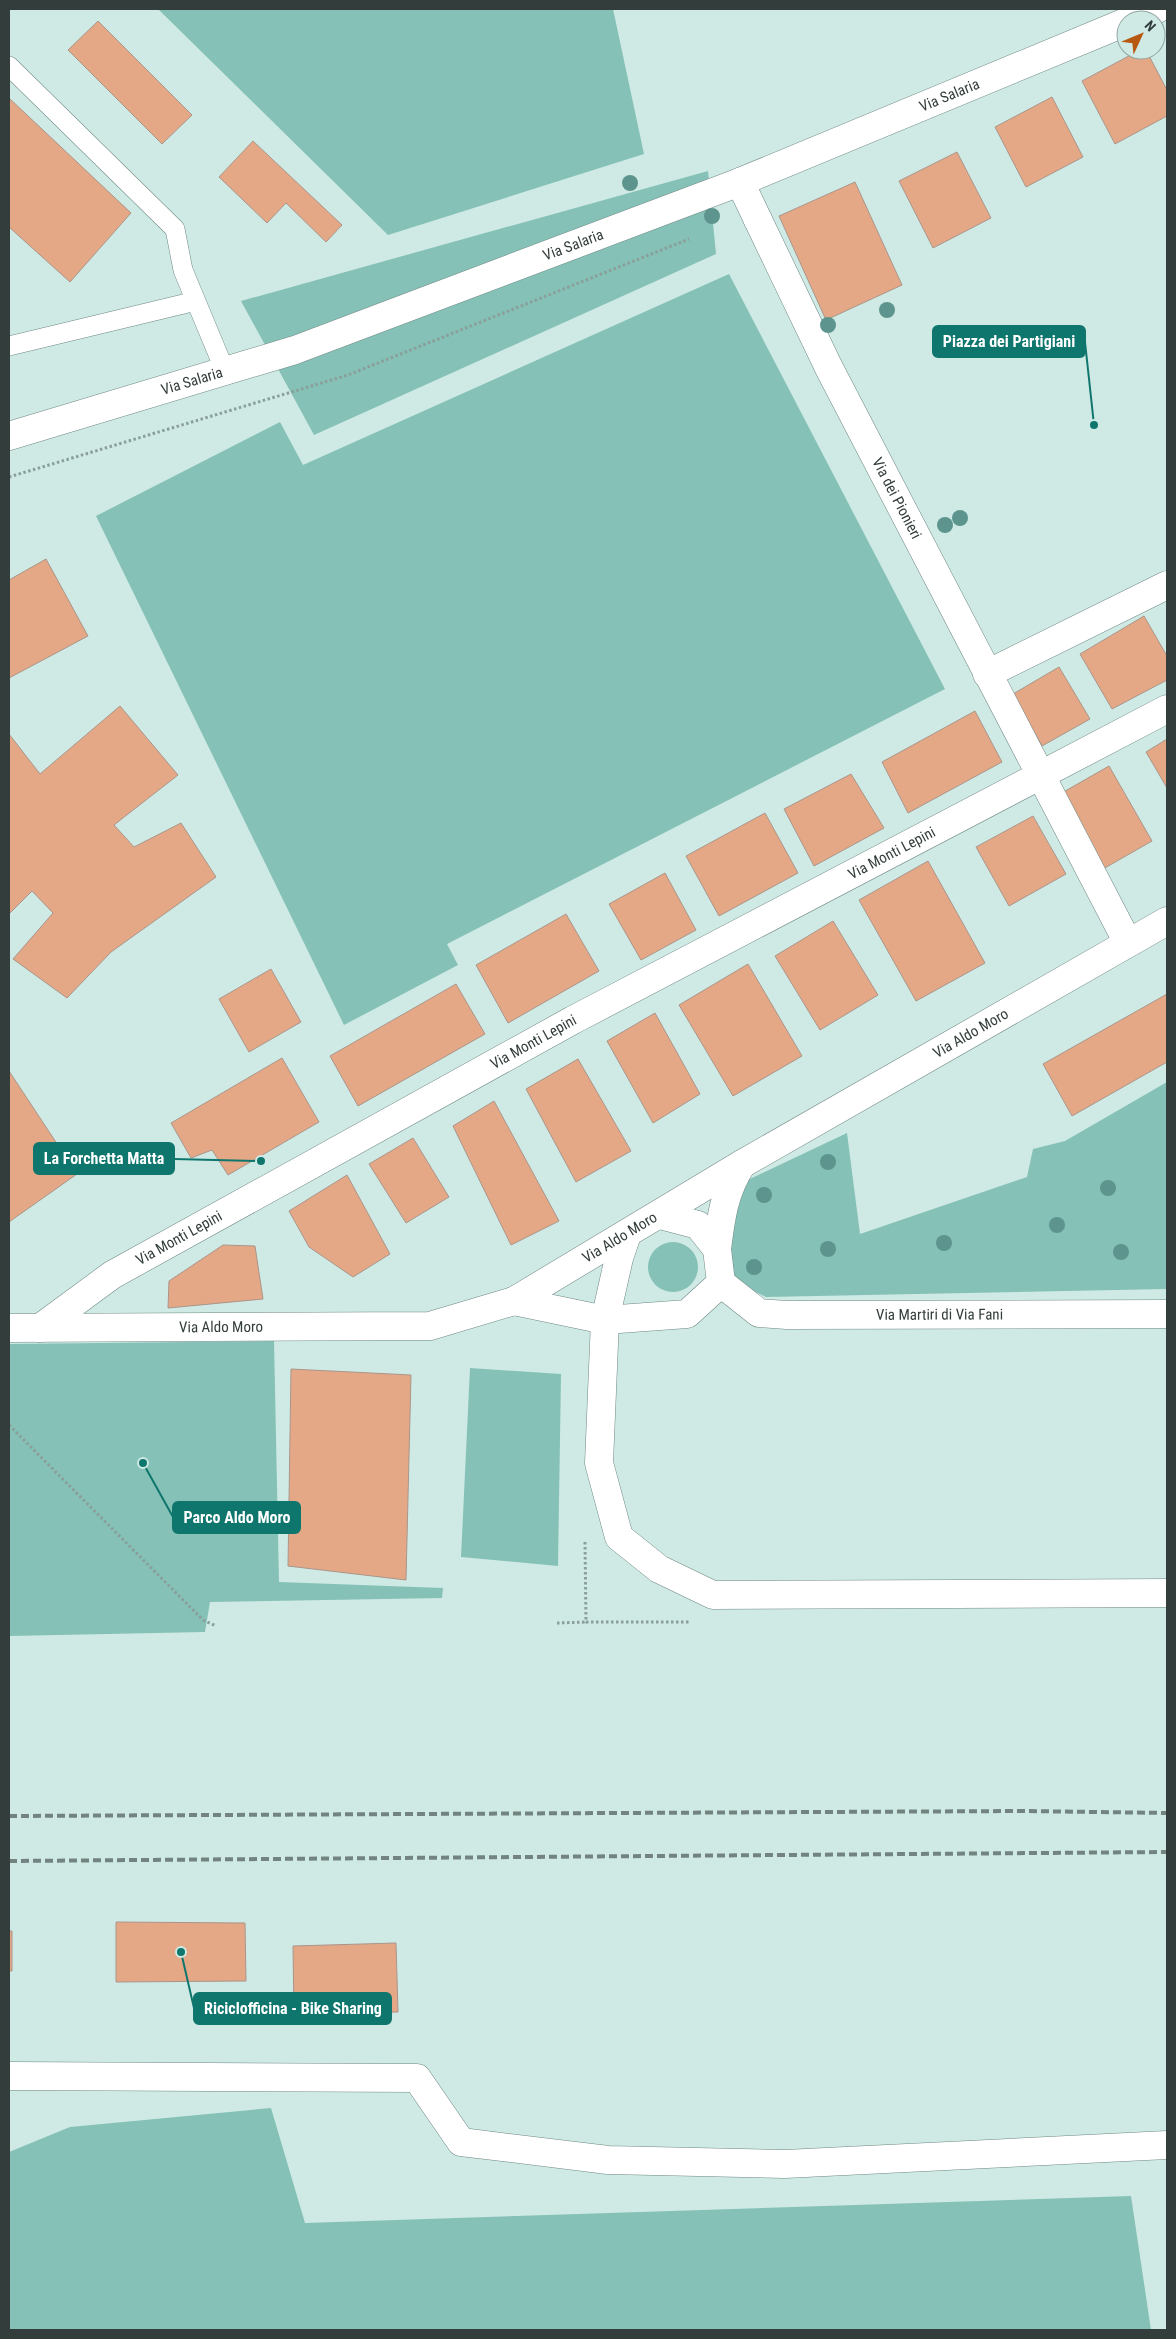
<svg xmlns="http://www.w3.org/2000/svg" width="1176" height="2339" viewBox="0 0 1176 2339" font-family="'Roboto Condensed',sans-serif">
	<rect width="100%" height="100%" fill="#cfeae5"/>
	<path fill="#85c1b7" d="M 158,9 L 613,9 L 644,154 L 388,235 Z
		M 708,171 L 716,254 L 314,435 L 241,301 Z
		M 729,274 L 945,689 L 447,944 L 458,965 L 344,1025 L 96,516 L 280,422 L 303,465 Z
		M 1167,1082 L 1167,1289 L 766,1297 L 728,1279 L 737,1185 L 847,1133 L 860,1234 L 1027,1177 L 1033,1149 L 1065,1141 Z
		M648 1267a25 25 0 1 1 50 0a25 25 0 1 1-50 0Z
		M 274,1341 L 279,1582 L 443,1588 L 442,1598 L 210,1602 L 205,1632 L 9,1636 L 9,1344 Z
		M 470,1368 L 561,1374 L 558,1566 L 461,1557 Z
		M 271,2108 L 305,2223 L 1131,2196 L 1151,2330 L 9,2330 L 9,2152 L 70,2127 Z"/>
	<path fill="#e4a887" stroke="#aa958a" d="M 98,21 L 192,115 L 162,144 L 68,50 Z
		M 1140,50 L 1146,50 L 1167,90 L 1167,116 L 1115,144 L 1082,81 Z
		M 1052,97 L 1083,157 L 1026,187 L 995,127 Z
		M 9,98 L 131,213 L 70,282 L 9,227 Z
		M 253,141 L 342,225 L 326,242 L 286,203 L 267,223 L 219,177 Z
		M 957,152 L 991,218 L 933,248 L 899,181 Z
		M 855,182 L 902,285 L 826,320 L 779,216 Z
		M 46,559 L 88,636 L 9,678 L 9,580 Z
		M 1144,616 L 1167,656 L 1167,680 L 1112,709 L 1080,654 Z
		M 1059,667 L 1090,719 L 1042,746 L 1013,694 Z
		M 120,706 L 178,775 L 114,825 L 134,847 L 181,823 L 216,877 L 111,952 L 67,998 L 13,959 L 53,913 L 32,891 L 9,914 L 9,734 L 40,774 Z
		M 975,711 L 1002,762 L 908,813 L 882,762 Z
		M 1167,739 L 1167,788 L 1146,752 Z
		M 1109,766 L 1152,841 L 1103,869 L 1060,794 Z
		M 851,774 L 884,828 L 814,866 L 784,809 Z
		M 765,813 L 798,873 L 719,916 L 686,856 Z
		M 1033,816 L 1066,874 L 1009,906 L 976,847 Z
		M 928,861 L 985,963 L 916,1001 L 859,900 Z
		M 665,873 L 696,930 L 641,960 L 609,904 Z
		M 566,914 L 599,971 L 508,1023 L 476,965 Z
		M 833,921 L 878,995 L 820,1030 L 775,956 Z
		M 748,964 L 802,1056 L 733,1096 L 679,1005 Z
		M 271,969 L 301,1022 L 249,1052 L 219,999 Z
		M 456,984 L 485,1034 L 358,1106 L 330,1056 Z
		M 1167,994 L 1167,1062 L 1072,1116 L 1043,1064 Z
		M 655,1013 L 700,1094 L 653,1123 L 607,1041 Z
		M 282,1058 L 319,1122 L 228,1175 L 212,1150 L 191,1158 L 171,1123 Z
		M 578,1059 L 631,1151 L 576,1182 L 526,1089 Z
		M 9,1071 L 77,1174 L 9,1222 Z
		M 494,1101 L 559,1221 L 511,1245 L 453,1126 Z
		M 413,1138 L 449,1197 L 406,1223 L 369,1164 Z
		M 347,1175 L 390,1254 L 353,1277 L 309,1247 L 289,1211 Z
		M 223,1245 L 255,1246 L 263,1299 L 168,1308 L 169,1281 Z
		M 291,1369 L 411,1375 L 406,1580 L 288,1566 Z
		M 116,1922 L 245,1923 L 246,1981 L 116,1982 Z
		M 9,1931 L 12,1931 L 12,1971 L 9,1971 Z
		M 396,1943 L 398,2012 L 294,2014 L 293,1946 Z"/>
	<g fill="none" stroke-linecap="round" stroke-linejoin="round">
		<defs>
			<path id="service" d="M 9,66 L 175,229 L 183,270 L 225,371
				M 9,346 L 196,301"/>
			<path id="pedestrian" d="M 740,182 L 758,220"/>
			<g id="minor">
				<path id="s1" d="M 758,220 L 829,368 L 1128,943"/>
				<path d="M 987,674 L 1167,585"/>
				<path d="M 627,1234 L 619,1258 L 605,1320 L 599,1463 L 619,1537 L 659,1569 L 713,1595 L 1167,1593"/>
				<path d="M 717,1249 C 721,1217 724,1192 742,1164"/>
				<path id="s2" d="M 721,1283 L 759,1313 L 787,1315 L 1167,1314"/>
				<path d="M 514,1301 L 605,1320 L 687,1314 L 721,1283 L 717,1249 L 698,1225 L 660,1215"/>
				<path id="s3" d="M 9,1328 L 430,1326 L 514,1301 L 742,1164 L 1167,921"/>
				<path id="s4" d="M 40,1328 L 112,1275 L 573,1020 L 1167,709"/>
				<path d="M 9,2076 L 417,2078 L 461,2142 L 608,2160 L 785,2164 L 1167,2145"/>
			</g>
			<g id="secondary">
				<path d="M 1130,20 L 1157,9"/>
				<path id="s5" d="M 9,436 L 295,350 L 740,182 L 1126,22"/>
			</g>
		</defs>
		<use href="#service" stroke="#6f8883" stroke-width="20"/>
		<use href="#pedestrian" stroke="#6f8883" stroke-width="29"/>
		<use href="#minor" stroke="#6f8883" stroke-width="29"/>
		<use href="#secondary" stroke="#6f8883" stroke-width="29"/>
		<path stroke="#8a9e9a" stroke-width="3" stroke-dasharray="2.5 2.5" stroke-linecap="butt" d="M 9,477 L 348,375 L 689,239
			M 9,1425 L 203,1620 L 216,1626
			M 585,1542 L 586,1622 L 690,1622
			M 557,1623 L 586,1622"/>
		<use href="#service" stroke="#fff" stroke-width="19"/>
		<use href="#pedestrian" stroke="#fff" stroke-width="28"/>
		<use href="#minor" stroke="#fff" stroke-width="28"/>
		<use href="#secondary" stroke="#fff" stroke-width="28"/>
		<path stroke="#728380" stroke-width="4" stroke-dasharray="8 4" stroke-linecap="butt" d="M 9,1816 L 1023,1811 L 1167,1813
			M 9,1861 L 1167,1852"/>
	</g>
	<g fill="#5d948e">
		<circle cx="630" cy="183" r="8"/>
		<circle cx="712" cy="216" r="8"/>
		<circle cx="887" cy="310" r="8"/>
		<circle cx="828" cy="325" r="8"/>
		<circle cx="960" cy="518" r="8"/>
		<circle cx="945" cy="525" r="8"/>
		<circle cx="828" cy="1162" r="8"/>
		<circle cx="1108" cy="1188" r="8"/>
		<circle cx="764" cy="1195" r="8"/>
		<circle cx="1057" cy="1225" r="8"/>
		<circle cx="944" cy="1243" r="8"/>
		<circle cx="828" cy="1249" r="8"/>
		<circle cx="1121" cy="1252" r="8"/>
		<circle cx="754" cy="1267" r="8"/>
	</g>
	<g text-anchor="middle" stroke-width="4.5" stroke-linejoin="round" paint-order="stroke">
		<g font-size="15" fill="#333e3c" stroke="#cfeae5">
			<text dy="5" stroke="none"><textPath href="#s5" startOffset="1001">Via Salaria</textPath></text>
			<text dy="5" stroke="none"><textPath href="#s5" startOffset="596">Via Salaria</textPath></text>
			<text dy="5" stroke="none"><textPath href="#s5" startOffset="191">Via Salaria</textPath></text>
			<text dy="5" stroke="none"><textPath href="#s1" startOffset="311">Via dei Pionieri</textPath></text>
			<text dy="5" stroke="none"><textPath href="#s4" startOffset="976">Via Monti Lepini</textPath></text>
			<text dy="5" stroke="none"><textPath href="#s3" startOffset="1038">Via Aldo Moro</textPath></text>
			<text dy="5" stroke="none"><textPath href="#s4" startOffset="571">Via Monti Lepini</textPath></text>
			<text dy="5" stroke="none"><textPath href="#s4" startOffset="166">Via Monti Lepini</textPath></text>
			<text dy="5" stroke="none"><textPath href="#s3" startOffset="632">Via Aldo Moro</textPath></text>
			<text dy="5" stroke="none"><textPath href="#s2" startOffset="229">Via Martiri di Via Fani</textPath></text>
			<text dy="5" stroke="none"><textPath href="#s3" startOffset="212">Via Aldo Moro</textPath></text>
		</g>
	</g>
	<path fill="none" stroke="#0f766e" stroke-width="2" d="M1094 425L1085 342M261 1161L174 1159M143 1463L173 1517M181 1952L194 2008"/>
	<g fill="#0f766e" stroke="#cfeae5" stroke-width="2">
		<circle cx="1094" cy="425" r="5"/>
		<circle cx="261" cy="1161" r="5"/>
		<circle cx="143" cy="1463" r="5"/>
		<circle cx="181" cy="1952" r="5"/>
	</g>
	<g fill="#0f766e" stroke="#0f766e" stroke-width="2">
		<rect x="933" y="326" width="152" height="31" rx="5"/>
		<rect x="34" y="1143" width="140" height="31" rx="5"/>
		<rect x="173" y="1502" width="127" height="31" rx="5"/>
		<rect x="194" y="1993" width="197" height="31" rx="5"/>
	</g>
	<g font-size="16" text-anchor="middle" font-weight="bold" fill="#fff">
		<text x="1009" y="347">Piazza dei Partigiani</text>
		<text x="104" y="1164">La Forchetta Matta</text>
		<text x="237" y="1523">Parco Aldo Moro</text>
		<text x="293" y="2014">Riciclofficina - Bike Sharing</text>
	</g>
	<rect width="1176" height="2339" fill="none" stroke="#333e3c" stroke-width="20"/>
	<g transform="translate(1141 35) rotate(46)"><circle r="24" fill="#cfeae5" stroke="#91a5a1"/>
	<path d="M0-4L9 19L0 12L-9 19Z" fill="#b75810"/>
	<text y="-8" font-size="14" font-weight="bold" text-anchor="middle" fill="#333e3c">N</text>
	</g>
</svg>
